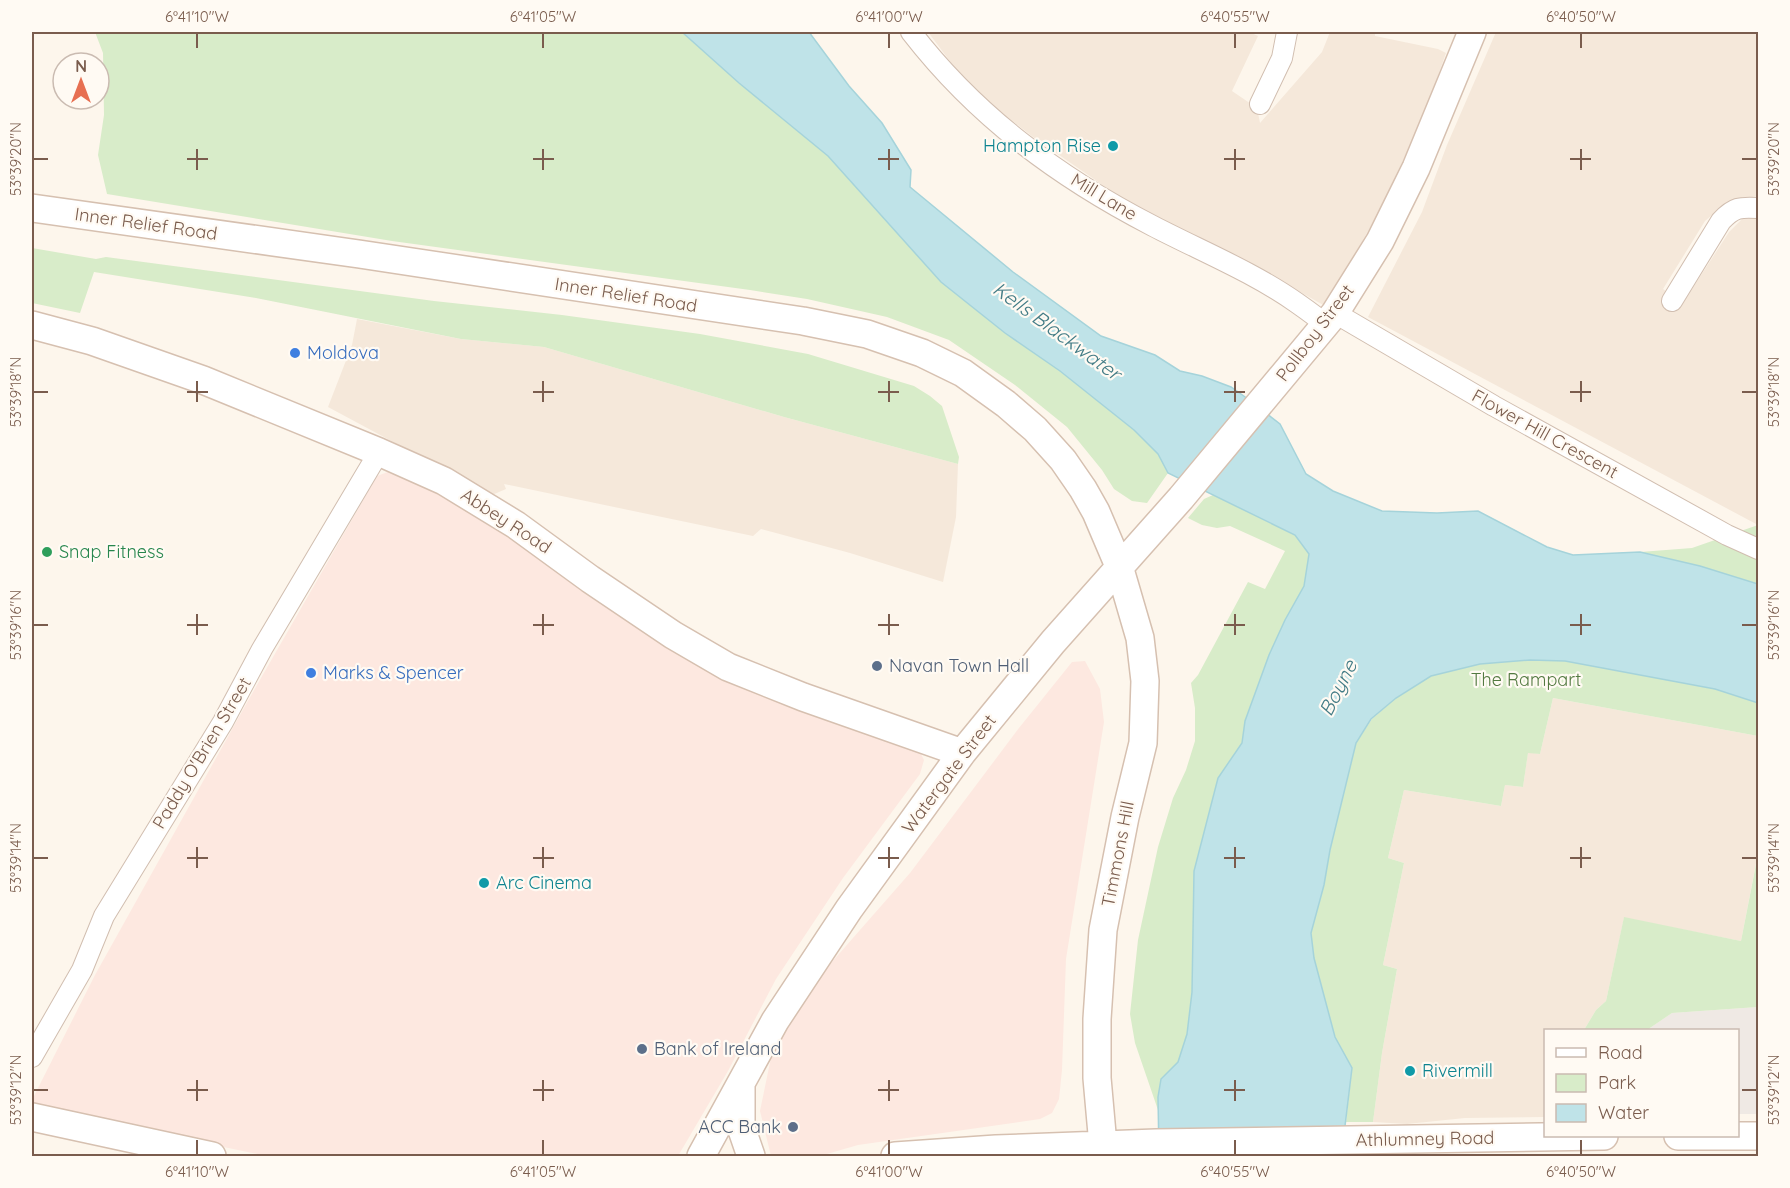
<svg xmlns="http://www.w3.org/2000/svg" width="1790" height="1188" viewBox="0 0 1790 1188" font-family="Quicksand,sans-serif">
	<rect width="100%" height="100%" fill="#fdf6ec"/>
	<path fill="#f5e8da" d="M 928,32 L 1249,32 L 1258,36 L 1232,91 L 1257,108 L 1260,123 L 1322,52 L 1330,32 L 1375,32 L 1375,36 L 1438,49 L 1446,53 L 1423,118 L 1375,219 L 1325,306 L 1272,276 L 1133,206 L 1033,137 L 970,88 Z
		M 1496,32 L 1758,32 L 1758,196 L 1729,201 L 1705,221 L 1663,289 L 1683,303 L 1729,232 L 1743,218 L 1753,216 L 1758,218 L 1758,525 L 1368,317 L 1422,212 L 1447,145 Z
		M 357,319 L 461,339 L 544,347 L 784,417 L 958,464 L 956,517 L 943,582 L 850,553 L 761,529 L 753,536 L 504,484 L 506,489 L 492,495 L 328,407 L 352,345 Z
		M 1553,698 L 1758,736 L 1758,853 L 1741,941 L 1624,918 L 1606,1001 L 1596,1010 L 1584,1030 L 1546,1030 L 1545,1117 L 1465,1118 L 1407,1124 L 1373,1122 L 1382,1053 L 1397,969 L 1383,965 L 1404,863 L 1388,858 L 1404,790 L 1501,806 L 1505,785 L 1523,787 L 1528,752 L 1540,754 Z"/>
	<path fill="#fde8e0" d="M 393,470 L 407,476 L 477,516 L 527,549 L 919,750 L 924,760 L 920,774 L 843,878 L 776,979 L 728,1071 L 678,1156 L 267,1156 L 171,1136 L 34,1104 L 34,1096 L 95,975 L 249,699 L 377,476 Z
		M 1085,661 L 1100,689 L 1104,722 L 1066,959 L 1062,1070 L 1059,1099 L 1052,1113 L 1040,1119 L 858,1145 L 820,1156 L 771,1156 L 760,1111 L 774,1043 L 817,979 L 910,873 L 1019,728 L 1072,662 Z"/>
	<path fill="#efe9e4" d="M 1758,1007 L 1758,1114 L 1738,1114 L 1738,1030 L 1647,1030 L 1672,1013 Z"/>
	<path fill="#d8ecc9" d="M 95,32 L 682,32 L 739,83 L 828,156 L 941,282 L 1005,333 L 1060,371 L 1134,430 L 1158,454 L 1168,473 L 1147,503 L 1132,501 L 1114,489 L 1102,470 L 1067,427 L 1015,385 L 949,340 L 887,317 L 807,299 L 750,290 L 392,241 L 107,194 L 98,155 L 104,115 L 103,53 Z
		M 32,248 L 96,259 L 106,257 L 434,301 L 562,315 L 700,334 L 808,354 L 914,386 L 930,396 L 942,406 L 959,457 L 958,464 L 784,417 L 544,347 L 461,339 L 256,298 L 94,272 L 80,313 L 32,303 Z
		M 1213,495 L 1295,535 L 1309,554 L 1304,586 L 1285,620 L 1269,655 L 1245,721 L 1242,743 L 1218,778 L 1194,871 L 1192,992 L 1187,1034 L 1178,1062 L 1161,1079 L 1158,1097 L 1158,1110 L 1135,1043 L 1130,1014 L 1138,940 L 1158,847 L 1173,798 L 1186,770 L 1195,741 L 1195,708 L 1191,683 L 1198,675 L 1248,582 L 1265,589 L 1285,551 L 1230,526 L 1217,528 L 1202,525 L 1188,518 L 1204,499 Z
		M 1758,523 L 1758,584 L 1700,566 L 1640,552 L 1692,548 L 1758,525 Z
		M 1530,660 L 1565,661 L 1715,689 L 1758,703 L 1758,736 L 1553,698 L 1540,754 L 1528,753 L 1523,787 L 1505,785 L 1501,806 L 1404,790 L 1388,858 L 1404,863 L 1383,965 L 1397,969 L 1382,1053 L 1373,1122 L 1346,1122 L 1352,1068 L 1335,1037 L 1314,958 L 1311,933 L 1324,885 L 1330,850 L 1356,743 L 1372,719 L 1396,698 L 1431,676 L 1480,664 Z
		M 1758,854 L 1758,1007 L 1672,1013 L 1647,1030 L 1584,1030 L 1596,1010 L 1606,1001 L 1624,917 L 1741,941 Z"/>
	<path fill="#bfe3e8" stroke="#a5d3da" stroke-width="1.5" d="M 682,32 L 809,32 L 849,86 L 882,123 L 911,170 L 910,187 L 1013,272 L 1101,336 L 1155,355 L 1180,371 L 1202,376 L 1231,387 L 1248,399 L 1280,424 L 1306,474 L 1333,491 L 1382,511 L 1437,513 L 1478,511 L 1547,547 L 1573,555 L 1640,552 L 1700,566 L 1758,584 L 1758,703 L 1715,689 L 1565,661 L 1530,660 L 1480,664 L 1431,676 L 1396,698 L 1371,719 L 1356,743 L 1330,850 L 1324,885 L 1311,933 L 1314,958 L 1335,1037 L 1352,1068 L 1345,1126 L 1354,1156 L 1160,1156 L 1159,1154 L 1158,1097 L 1161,1079 L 1178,1062 L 1187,1034 L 1192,992 L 1194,871 L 1218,778 L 1242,743 L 1245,721 L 1269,655 L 1285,620 L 1304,586 L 1309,554 L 1295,535 L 1168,473 L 1158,454 L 1134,430 L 1060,371 L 1005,333 L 941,282 L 828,156 L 739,83 Z"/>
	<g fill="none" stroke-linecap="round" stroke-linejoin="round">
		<defs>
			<path id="street" d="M 911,32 C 976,116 1058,177 1153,226 C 1201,251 1253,272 1297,303 C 1307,310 1317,317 1326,325
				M 1260,104 L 1282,58 L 1287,32
				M 1672,301 L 1721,221 C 1734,207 1740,207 1758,208
				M 1335,313 L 1494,406 L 1727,535 L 1758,549
				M 32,1057 L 82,970 L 104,916 L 223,722 L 262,649 L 379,452"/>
			<path id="secondary" d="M 32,208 L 359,254 L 803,321 L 867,334 L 922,353 L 963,373 L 1006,404 L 1035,429 L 1063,460 L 1083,489 L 1096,512 L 1119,566 L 1140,638 L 1145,681 L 1143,743 L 1125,817 L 1103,930 L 1097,1019 L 1097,1078 L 1103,1145 L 1106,1156
				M 32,325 L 92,341 L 203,380 L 379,452 L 444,481 L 516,525 L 590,579 L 673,635 L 728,667 L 803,697 L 962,753
				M 741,1087 L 741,1127 L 751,1156
				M 32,1117 L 212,1156
				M 1678,1136 L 1758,1136
				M 701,1156 L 775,1021 L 849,909 L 962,753 L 1053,642 L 1181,498 L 1335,313 L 1380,241 L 1416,168 L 1472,32
				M 895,1156 L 996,1149 L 1156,1143 L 1604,1136"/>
		</defs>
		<use href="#street" stroke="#d1beb0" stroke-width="22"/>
		<use href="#secondary" stroke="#d6c0b0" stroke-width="30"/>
		<use href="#street" stroke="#fff" stroke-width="20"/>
		<use href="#secondary" stroke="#fff" stroke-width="27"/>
	</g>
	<path fill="none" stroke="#7a5c4d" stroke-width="2" d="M 197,33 L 197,48M 543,33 L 543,48M 889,33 L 889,48M 1235,33 L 1235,48M 1581,33 L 1581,48M 197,149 L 197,170M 543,149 L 543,170M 889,149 L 889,170M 1235,149 L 1235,170M 1581,149 L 1581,170M 33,159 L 48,159M 187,159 L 208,159M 533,159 L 554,159M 878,159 L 899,159M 1224,159 L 1245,159M 1570,159 L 1591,159M 1742,159 L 1757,159M 197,381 L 197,402M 543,381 L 543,402M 889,381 L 889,402M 1235,381 L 1235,402M 1581,381 L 1581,402M 33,392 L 48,392M 187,392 L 208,392M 533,392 L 554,392M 878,392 L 899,392M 1224,392 L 1245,392M 1570,392 L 1591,392M 1742,392 L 1757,392M 197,614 L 197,635M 543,614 L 543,635M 889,614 L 889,635M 1235,614 L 1235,635M 1581,614 L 1581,635M 33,625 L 48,625M 187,625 L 208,625M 533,625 L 554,625M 878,625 L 899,625M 1224,625 L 1245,625M 1570,625 L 1591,625M 1742,625 L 1757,625M 197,847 L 197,868M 543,847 L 543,868M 889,847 L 889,868M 1235,847 L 1235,868M 1581,847 L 1581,868M 33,858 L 48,858M 187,858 L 208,858M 533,858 L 554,858M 878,858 L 899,858M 1224,858 L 1245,858M 1570,858 L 1591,858M 1742,858 L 1757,858M 197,1080 L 197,1101M 543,1080 L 543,1101M 889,1080 L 889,1101M 1235,1080 L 1235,1101M 33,1090 L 48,1090M 187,1090 L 208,1090M 533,1090 L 554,1090M 878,1090 L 899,1090M 1224,1090 L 1245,1090M 1742,1090 L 1757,1090M 197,1140 L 197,1155M 543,1140 L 543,1155M 889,1140 L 889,1155M 1235,1140 L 1235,1155M 1581,1140 L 1581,1155"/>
	<g fill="#0f9aa8" stroke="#fffaf3" stroke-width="2">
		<circle cx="1113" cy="146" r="6"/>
		<circle cx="484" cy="883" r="6"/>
		<circle cx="1410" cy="1071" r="6"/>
	</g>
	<g fill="#3f7fe0" stroke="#fffaf3" stroke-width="2">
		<circle cx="295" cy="353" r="6"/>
		<circle cx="311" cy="673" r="6"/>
	</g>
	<circle fill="#2e9e5b" stroke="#fffaf3" stroke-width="2" cx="47" cy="552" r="6"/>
	<g fill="#5c6f8a" stroke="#fffaf3" stroke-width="2">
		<circle cx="877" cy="666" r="6"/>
		<circle cx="642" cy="1049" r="6"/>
		<circle cx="793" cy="1127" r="6"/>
	</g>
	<g text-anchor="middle" stroke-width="4.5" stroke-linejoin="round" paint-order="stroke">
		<g font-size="18" fill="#0d838f" stroke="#fffaf3" text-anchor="start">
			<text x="1101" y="152" text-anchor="end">Hampton Rise</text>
			<text x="496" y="889">Arc Cinema</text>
			<text x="1422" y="1077">Rivermill</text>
		</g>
		<g font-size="18" fill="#7a5c4d" stroke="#fffaf3">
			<text transform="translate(1104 197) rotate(31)" y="6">Mill Lane</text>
			<text transform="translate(146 224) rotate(8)" y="6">Inner Relief Road</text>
			<text transform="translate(626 295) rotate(9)" y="6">Inner Relief Road</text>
			<text transform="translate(1315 333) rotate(-53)" y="6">Pollboy Street</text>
			<text transform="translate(1545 434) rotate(29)" y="6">Flower Hill Crescent</text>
			<text transform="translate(506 521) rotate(33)" y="6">Abbey Road</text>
			<text transform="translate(202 753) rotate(-59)" y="6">Paddy O'Brien Street</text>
			<text transform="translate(949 774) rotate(-53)" y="6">Watergate Street</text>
			<text transform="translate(1118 854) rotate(-79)" y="6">Timmons Hill</text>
			<text transform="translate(1425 1139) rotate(-1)" y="6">Athlumney Road</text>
		</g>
		<g font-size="18" fill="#366cbe" stroke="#fffaf3" text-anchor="start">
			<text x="307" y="359">Moldova</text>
			<text x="323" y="679">Marks &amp; Spencer</text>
		</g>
		<g font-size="18" fill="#27864d" stroke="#fffaf3" text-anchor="start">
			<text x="59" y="558">Snap Fitness</text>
		</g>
		<g font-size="18" fill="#4e5e75" stroke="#fffaf3" text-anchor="start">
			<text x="889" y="672">Navan Town Hall</text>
			<text x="654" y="1055">Bank of Ireland</text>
			<text x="781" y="1133" text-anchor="end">ACC Bank</text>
		</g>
		<g font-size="18" fill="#537a41" stroke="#fffaf3">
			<text x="1526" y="686">The Rampart</text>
		</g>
		<g font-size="20" font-style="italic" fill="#437c86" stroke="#fffaf3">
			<text transform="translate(1057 331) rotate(36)" y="7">Kells Blackwater</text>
			<text transform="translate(1338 688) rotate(-63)" y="7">Boyne</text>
		</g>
	</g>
	<rect width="1790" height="1188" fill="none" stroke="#fffaf3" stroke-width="66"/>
	<rect x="1544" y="1029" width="195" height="108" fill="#fffaf3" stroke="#cabbb1" stroke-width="1.5"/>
	<rect x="1556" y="1048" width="30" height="9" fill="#ffffff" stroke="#cabbb1" stroke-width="1.5"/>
	<text x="1598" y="1059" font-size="18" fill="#7a5c4d">Road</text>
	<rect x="1556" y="1074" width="30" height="18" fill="#d8ecc9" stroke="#cabbb1" stroke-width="1.5"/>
	<text x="1598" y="1089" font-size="18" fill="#7a5c4d">Park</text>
	<rect x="1556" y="1104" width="30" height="18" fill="#bfe3e8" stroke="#cabbb1" stroke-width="1.5"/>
	<text x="1598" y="1119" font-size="18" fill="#7a5c4d">Water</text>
	<g transform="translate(81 81)"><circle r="28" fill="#fffaf3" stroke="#cabbb1" stroke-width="1.5"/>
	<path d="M0-4.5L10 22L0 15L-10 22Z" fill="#e76f51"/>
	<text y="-9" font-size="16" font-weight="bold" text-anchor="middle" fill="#7a5c4d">N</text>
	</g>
	<rect x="33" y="33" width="1724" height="1122" fill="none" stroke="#7a5c4d" stroke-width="2"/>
	<g font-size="15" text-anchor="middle" fill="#7a5c4d">
		<text x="197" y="22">6°41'10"W</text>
		<text x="543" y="22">6°41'05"W</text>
		<text x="889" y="22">6°41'00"W</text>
		<text x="1235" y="22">6°40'55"W</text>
		<text x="1581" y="22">6°40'50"W</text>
		<text transform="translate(16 159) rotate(-90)" y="5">53°39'20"N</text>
		<text transform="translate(1774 159) rotate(-90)" y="5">53°39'20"N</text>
		<text transform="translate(16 392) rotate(-90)" y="5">53°39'18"N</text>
		<text transform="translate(1774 392) rotate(-90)" y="5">53°39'18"N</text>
		<text transform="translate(16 625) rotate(-90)" y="5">53°39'16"N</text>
		<text transform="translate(1774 625) rotate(-90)" y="5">53°39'16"N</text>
		<text transform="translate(16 858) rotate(-90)" y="5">53°39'14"N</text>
		<text transform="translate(1774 858) rotate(-90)" y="5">53°39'14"N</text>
		<text transform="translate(16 1090) rotate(-90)" y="5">53°39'12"N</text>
		<text transform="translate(1774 1090) rotate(-90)" y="5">53°39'12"N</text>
		<text x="197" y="1177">6°41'10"W</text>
		<text x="543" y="1177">6°41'05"W</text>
		<text x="889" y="1177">6°41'00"W</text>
		<text x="1235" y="1177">6°40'55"W</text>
		<text x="1581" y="1177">6°40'50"W</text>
	</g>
</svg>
